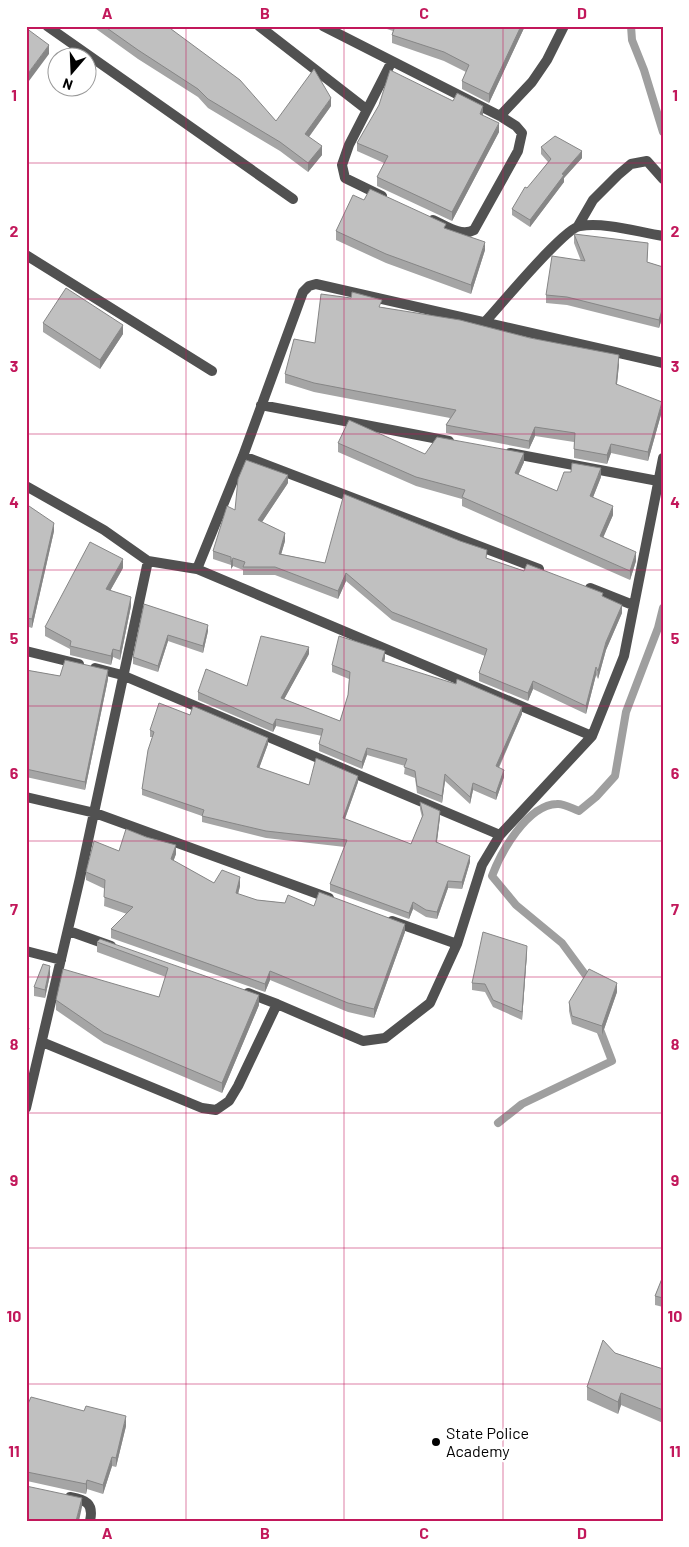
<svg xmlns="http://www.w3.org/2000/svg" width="689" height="1547" viewBox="0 0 689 1547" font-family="Barlow,sans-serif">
	<rect width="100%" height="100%" fill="#fff"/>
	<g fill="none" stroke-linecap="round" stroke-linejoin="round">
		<path stroke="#9f9f9f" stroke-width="8" d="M 631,26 L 632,40 L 644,70 L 663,132
			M 590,981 L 562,943 L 516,905 L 492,876 C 501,852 527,805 557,804 C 563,803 573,809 579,811 L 596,797 L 615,776 L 626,712 L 658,628 L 663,608
			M 498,1123 L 522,1104 L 612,1061 L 599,1027"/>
		<path stroke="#515151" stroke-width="10" d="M 47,26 L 293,199
			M 259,26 L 366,109
			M 323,26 L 500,116 L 516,126 L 522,133 L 518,151 L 474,230 C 461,237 446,226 433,220
			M 500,116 L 532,82 L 547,60 L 564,26
			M 382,196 L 345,178 L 342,165 L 349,145 L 391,63
			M 578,226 L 593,200 L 618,175 L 631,164 L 647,161 L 663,179
			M 26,255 L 212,371
			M 484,323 C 499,307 564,228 580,226 C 606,222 637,232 663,236
			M 261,405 L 449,441
			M 510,453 L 658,481
			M 243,456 L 539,569
			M 26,486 L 104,530 L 148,561 L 197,569 L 592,736
			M 197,569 L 243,456 L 303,292 L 309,286 L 316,284 L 663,363
			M 590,588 L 633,605
			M 26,651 L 79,664
			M 95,668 L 122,675 L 500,835
			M 26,797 L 95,813 L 329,898
			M 392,921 L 457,944
			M 69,931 L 111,946
			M 26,951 L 61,960
			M 248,993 L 277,1004
			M 42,1042 L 202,1108 L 216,1110 L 229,1101 L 238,1086 L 277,1004 L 363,1041 L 385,1038 L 430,1003 L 457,944 L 482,865 L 500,835 L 592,736 L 624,656 L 663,458
			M 26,1108 L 80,878 L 148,561
			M 70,1497 C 86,1500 94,1503 90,1521"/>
	</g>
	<path fill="#a5a5a5" d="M 92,26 L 168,26 L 276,121 L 331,106 L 309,137 L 322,155 L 308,172 L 280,151 L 208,108 L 198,97 L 138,59 Z
		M 378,26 L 525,26 L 489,103 L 462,89 L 462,81 L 466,72 L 444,61 L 392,43 L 392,35 L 393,31 Z
		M 453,101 L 483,115 L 483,116 L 499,132 L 452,221 L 377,186 L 377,177 L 384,163 L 357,151 L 357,143 Z
		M 541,147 L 582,158 L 564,178 L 564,182 L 530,227 L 512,215 L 512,209 L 548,162 L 541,154 Z
		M 364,200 L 485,250 L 471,294 L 386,263 L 336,240 L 336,231 Z
		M 574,234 L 648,252 L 647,262 L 663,267 L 663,315 L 659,328 L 567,305 L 546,303 L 546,295 L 581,261 L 574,243 Z
		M 382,307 L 619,364 L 617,384 L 662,411 L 648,461 L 611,453 L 607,464 L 574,458 L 574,442 L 535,436 L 529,449 L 446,433 L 446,425 L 450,418 L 314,392 L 285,383 L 285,374 L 315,343 Z
		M 43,323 L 123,334 L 100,369 L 43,332 Z
		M 338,443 L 425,454 L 524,462 L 518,475 L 557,491 L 601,477 L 593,497 L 613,515 L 603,537 L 636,561 L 630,580 L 462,506 L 462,499 L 416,486 L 338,452 Z
		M 288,483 L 262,522 L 285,541 L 281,554 L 325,563 L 487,559 L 603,596 L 622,613 L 606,650 L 598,679 L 596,675 L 586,714 L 533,689 L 528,701 L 479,681 L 479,673 L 485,656 L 392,620 L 346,581 L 338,599 L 275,575 L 243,575 L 243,570 L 233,566 L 231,569 L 231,565 L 213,559 L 213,551 L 235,510 Z
		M 26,504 L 54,531 L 32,628 L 26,626 Z
		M 123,568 L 110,591 L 131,606 L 120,660 L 113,657 L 111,665 L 70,655 L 70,649 L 45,636 L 45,627 Z
		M 144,604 L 208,631 L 203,653 L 168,641 L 158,672 L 133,664 L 133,657 Z
		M 309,654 L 284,699 L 340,721 L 348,695 L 349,679 L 332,672 L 332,665 L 385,658 L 384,662 L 522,714 L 499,768 L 504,777 L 496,800 L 473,790 L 470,804 L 445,781 L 442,803 L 417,793 L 415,778 L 404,774 L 405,766 L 367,755 L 362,769 L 319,751 L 319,744 L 322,736 L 276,726 L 273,732 L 198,700 L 198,692 L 247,686 Z
		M 26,670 L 60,676 L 108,679 L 85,790 L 26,777 Z
		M 190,715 L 268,744 L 259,768 L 309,785 L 358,782 L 345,819 L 411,844 L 422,817 L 420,809 L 420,802 L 440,817 L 437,842 L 470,862 L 462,889 L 448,888 L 437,919 L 426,917 L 413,909 L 409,919 L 330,891 L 330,884 L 345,847 L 266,838 L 202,822 L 202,816 L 142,795 L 142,789 L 153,737 L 150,737 L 150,730 Z
		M 119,851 L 176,854 L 173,861 L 214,883 L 240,886 L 238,894 L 257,900 L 314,906 L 405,932 L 374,1018 L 348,1012 L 270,980 L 265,992 L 111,938 L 111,929 L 127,914 L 104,906 L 105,889 L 86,880 L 86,872 Z
		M 100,939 L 259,1005 L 222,1093 L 104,1043 L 56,1010 L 56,1000 L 159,997 L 166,977 L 97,952 L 97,942 Z
		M 527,953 L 522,1020 L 493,1007 L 485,992 L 472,990 L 472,983 Z
		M 50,975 L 45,998 L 34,996 L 34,987 Z
		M 617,992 L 602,1035 L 572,1024 L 569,1011 L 569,1002 Z
		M 663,1276 L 663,1307 L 655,1305 L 655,1296 Z
		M 615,1353 L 663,1369 L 663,1423 L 621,1405 L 618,1414 L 587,1400 L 587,1387 Z
		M 26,1404 L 126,1426 L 116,1467 L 112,1466 L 103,1494 L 87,1489 L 86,1494 L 27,1481 L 26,1482 Z"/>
	<path fill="#868686" d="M 521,26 L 525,26 L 489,103 L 489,94 Z
		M 49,45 L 49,54 L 26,85 L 26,76 Z
		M 331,98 L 331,106 L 305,142 L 305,134 Z
		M 483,106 L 483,115 L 480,123 L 480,114 Z
		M 499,123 L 499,132 L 452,221 L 452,212 Z
		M 322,146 L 322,155 L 308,172 L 308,163 Z
		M 582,151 L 582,158 L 564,178 L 564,182 L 530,227 L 530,220 L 562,174 Z
		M 485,242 L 485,250 L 471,294 L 471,285 Z
		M 663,307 L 663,315 L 659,328 L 659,320 Z
		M 123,325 L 123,334 L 100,369 L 100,360 Z
		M 619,355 L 619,364 L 616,393 L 616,384 Z
		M 662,402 L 662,411 L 648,461 L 648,452 Z
		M 535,427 L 535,436 L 529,449 L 529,441 Z
		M 611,444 L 611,453 L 607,464 L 607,455 Z
		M 524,453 L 524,462 L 515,482 L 515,473 Z
		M 601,468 L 601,477 L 590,505 L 590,496 Z
		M 288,475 L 288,483 L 258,528 L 258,520 Z
		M 613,506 L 613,515 L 600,545 L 600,536 Z
		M 54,523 L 54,531 L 32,628 L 32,619 Z
		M 285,533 L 285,541 L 279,562 L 279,554 Z
		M 636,552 L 636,561 L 630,580 L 630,571 Z
		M 233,558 L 233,566 L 231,569 L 231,562 Z
		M 123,559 L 123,568 L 106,598 L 106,589 Z
		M 346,573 L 346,581 L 338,599 L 338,591 Z
		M 131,597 L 131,606 L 120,660 L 120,651 Z
		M 622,605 L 622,613 L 606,650 L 598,679 L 598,671 L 606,642 Z
		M 208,625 L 208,631 L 203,653 L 203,646 Z
		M 168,635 L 168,641 L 158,672 L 158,666 Z
		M 309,647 L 309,654 L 281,705 L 281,698 Z
		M 113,649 L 113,657 L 111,665 L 111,656 Z
		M 385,651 L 385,658 L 382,668 L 382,661 Z
		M 596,667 L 596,675 L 586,714 L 586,706 Z
		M 108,670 L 108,679 L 85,790 L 85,782 Z
		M 533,681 L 533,689 L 528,701 L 528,693 Z
		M 522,707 L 522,714 L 496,773 L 496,766 Z
		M 276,719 L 276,726 L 273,732 L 273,725 Z
		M 268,738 L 268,744 L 257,774 L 257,767 Z
		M 367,748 L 367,755 L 362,769 L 362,762 Z
		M 504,770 L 504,777 L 496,800 L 496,793 Z
		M 445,774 L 445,781 L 442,803 L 442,796 Z
		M 358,776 L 358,782 L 343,824 L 343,818 Z
		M 473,783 L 473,790 L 470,804 L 470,797 Z
		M 440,811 L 440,817 L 436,848 L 436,842 Z
		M 176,845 L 176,854 L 171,868 L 171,859 Z
		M 470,856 L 470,862 L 462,889 L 462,882 Z
		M 240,877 L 240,886 L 236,902 L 236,893 Z
		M 448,881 L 448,888 L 437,919 L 437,912 Z
		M 413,902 L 413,909 L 409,919 L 409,913 Z
		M 405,924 L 405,932 L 374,1018 L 374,1009 Z
		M 527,946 L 527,953 L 522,1020 L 522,1012 Z
		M 28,960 L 28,969 L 26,978 L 26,970 Z
		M 50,966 L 50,975 L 45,998 L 45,990 Z
		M 270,971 L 270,980 L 265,992 L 265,984 Z
		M 617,983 L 617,992 L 602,1035 L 602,1026 Z
		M 259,995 L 259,1005 L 222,1093 L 222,1083 Z
		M 29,1028 L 29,1037 L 26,1047 L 26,1038 Z
		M 621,1393 L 621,1405 L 618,1414 L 618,1402 Z
		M 126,1416 L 126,1426 L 116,1467 L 116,1458 Z
		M 112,1457 L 112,1466 L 103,1494 L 103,1485 Z
		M 27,1472 L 27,1481 L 26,1482 L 26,1473 Z
		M 87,1480 L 87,1489 L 86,1494 L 86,1484 Z
		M 82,1498 L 82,1507 L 79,1521 L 76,1521 Z"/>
	<path fill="#c0c0c0" stroke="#868686" d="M 104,26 L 167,26 L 240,80 L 276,121 L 314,69 L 331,98 L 305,134 L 322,146 L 308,163 L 280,142 L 208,99 L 198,89 L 138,50 Z
		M 395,26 L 521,26 L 489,94 L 462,81 L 469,65 L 444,52 L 392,35 Z
		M 26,28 L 49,45 L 26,76 Z
		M 390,70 L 453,101 L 457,93 L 483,106 L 480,114 L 499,123 L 452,212 L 377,177 L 388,156 L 357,143 L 379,105 Z
		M 555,136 L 582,151 L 562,174 L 564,175 L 530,220 L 512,209 L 525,187 L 527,188 L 551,159 L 541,147 Z
		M 370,189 L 446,224 L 444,228 L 485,242 L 471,285 L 386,254 L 336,231 L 353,195 L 364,200 Z
		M 574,234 L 648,243 L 647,262 L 663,267 L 663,307 L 659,320 L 567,297 L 546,295 L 552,256 L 585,261 Z
		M 66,288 L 123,325 L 100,360 L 43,323 Z
		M 352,292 L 382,300 L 379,307 L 460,320 L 530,338 L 619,355 L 616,384 L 662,402 L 648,452 L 611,444 L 607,455 L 574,449 L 575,433 L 535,427 L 529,441 L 446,425 L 456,410 L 314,383 L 285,374 L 294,339 L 315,343 L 321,294 L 351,298 Z
		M 349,420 L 425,454 L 437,437 L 524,453 L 515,473 L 557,491 L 564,472 L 571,472 L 572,463 L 601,468 L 590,496 L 613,506 L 600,536 L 636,552 L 630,571 L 462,497 L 465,490 L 416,477 L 338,443 Z
		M 246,460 L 288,475 L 258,520 L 285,533 L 279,554 L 325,563 L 344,494 L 460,541 L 487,550 L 486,558 L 524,571 L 527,564 L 603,593 L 602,596 L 622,605 L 606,642 L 598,671 L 596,667 L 586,706 L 533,681 L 528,693 L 479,673 L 487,649 L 392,612 L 346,573 L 338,591 L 275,567 L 243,567 L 245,562 L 233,558 L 231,562 L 231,557 L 213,551 L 227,506 L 235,510 L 238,479 Z
		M 26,504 L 54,523 L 32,619 L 26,618 Z
		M 90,542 L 123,559 L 106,589 L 131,597 L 120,651 L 113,649 L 111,656 L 70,646 L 71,641 L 45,627 Z
		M 144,604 L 208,625 L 203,646 L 168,635 L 158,666 L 133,657 Z
		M 261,636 L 309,647 L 281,698 L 340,721 L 348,695 L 350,672 L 332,665 L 339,636 L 385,651 L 382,661 L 456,684 L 457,679 L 522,707 L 496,766 L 504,770 L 496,793 L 473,783 L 470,797 L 445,774 L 442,796 L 417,786 L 415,771 L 404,767 L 407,759 L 367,748 L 362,762 L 319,744 L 323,729 L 276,719 L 273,725 L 198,692 L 206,669 L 247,686 Z
		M 65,660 L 108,670 L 85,782 L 26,769 L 26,670 L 60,676 Z
		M 159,703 L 190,715 L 193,706 L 268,738 L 257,767 L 309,785 L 316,758 L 358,776 L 343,818 L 411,844 L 423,815 L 420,802 L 440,811 L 436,842 L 470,856 L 462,882 L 448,881 L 437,912 L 426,910 L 413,902 L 409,913 L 330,884 L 347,840 L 266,831 L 202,816 L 204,810 L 142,789 L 148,750 L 154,732 L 150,730 Z
		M 126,829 L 146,837 L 176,845 L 171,859 L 214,883 L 222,870 L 240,877 L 236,893 L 257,900 L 285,903 L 288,895 L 314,906 L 319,892 L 405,924 L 374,1009 L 348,1003 L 270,971 L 265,984 L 111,929 L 133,907 L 104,897 L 105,880 L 86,872 L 94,841 L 119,851 Z
		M 483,932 L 527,946 L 522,1012 L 493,1000 L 485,984 L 472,983 Z
		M 100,939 L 259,995 L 222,1083 L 104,1033 L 56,1000 L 63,969 L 159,997 L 168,968 L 97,942 Z
		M 26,960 L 28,960 L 26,970 Z
		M 43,964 L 50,966 L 45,990 L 34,987 Z
		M 589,969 L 617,983 L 602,1026 L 572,1016 L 569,1002 Z
		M 26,1028 L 29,1028 L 26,1038 Z
		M 663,1276 L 663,1298 L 655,1296 Z
		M 603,1340 L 615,1353 L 663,1369 L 663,1410 L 621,1393 L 618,1402 L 587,1387 Z
		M 31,1397 L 84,1411 L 86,1406 L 126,1416 L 116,1458 L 112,1457 L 103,1485 L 87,1480 L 86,1484 L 27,1472 L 26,1473 L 26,1404 L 28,1404 Z
		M 26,1486 L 82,1498 L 76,1521 L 26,1521 Z"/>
	<path fill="none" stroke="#c2185b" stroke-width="1" stroke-opacity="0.55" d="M 186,26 L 186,1521M 344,26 L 344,1521M 503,26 L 503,1521M 26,163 L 663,163M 26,299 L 663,299M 26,434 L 663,434M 26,570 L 663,570M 26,706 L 663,706M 26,841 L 663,841M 26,977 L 663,977M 26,1113 L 663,1113M 26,1248 L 663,1248M 26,1384 L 663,1384"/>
	<circle fill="#000" stroke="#fff" stroke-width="2" cx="436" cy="1442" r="5"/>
	<g text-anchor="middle" stroke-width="4.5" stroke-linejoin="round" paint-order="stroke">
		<g font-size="16" fill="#000" stroke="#fff" text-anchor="start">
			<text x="446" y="1439">State Police<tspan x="446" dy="18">Academy</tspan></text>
		</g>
	</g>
	<rect width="689" height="1547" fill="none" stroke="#ffffff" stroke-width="55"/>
	<g transform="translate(72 72) rotate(199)"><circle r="24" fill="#ffffff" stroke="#999999"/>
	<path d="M0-4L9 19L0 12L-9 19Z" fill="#000000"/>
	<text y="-8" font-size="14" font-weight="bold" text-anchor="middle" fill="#000000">N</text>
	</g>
	<rect x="28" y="28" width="634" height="1492" fill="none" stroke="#c2185b" stroke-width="2"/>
	<g font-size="16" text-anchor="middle" font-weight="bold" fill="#c2185b">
		<text x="107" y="19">A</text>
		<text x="265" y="19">B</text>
		<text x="424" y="19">C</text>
		<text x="582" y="19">D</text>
		<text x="14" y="101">1</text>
		<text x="675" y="101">1</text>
		<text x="14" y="237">2</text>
		<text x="675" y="237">2</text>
		<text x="14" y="372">3</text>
		<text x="675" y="372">3</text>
		<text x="14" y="508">4</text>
		<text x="675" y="508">4</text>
		<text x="14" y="644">5</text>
		<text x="675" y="644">5</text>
		<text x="14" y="779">6</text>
		<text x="675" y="779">6</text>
		<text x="14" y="915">7</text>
		<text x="675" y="915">7</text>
		<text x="14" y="1050">8</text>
		<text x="675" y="1050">8</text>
		<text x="14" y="1186">9</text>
		<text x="675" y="1186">9</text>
		<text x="14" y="1322">10</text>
		<text x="675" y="1322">10</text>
		<text x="14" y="1457">11</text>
		<text x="675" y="1457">11</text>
		<text x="107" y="1539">A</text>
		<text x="265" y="1539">B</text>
		<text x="424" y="1539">C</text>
		<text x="582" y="1539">D</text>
	</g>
</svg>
